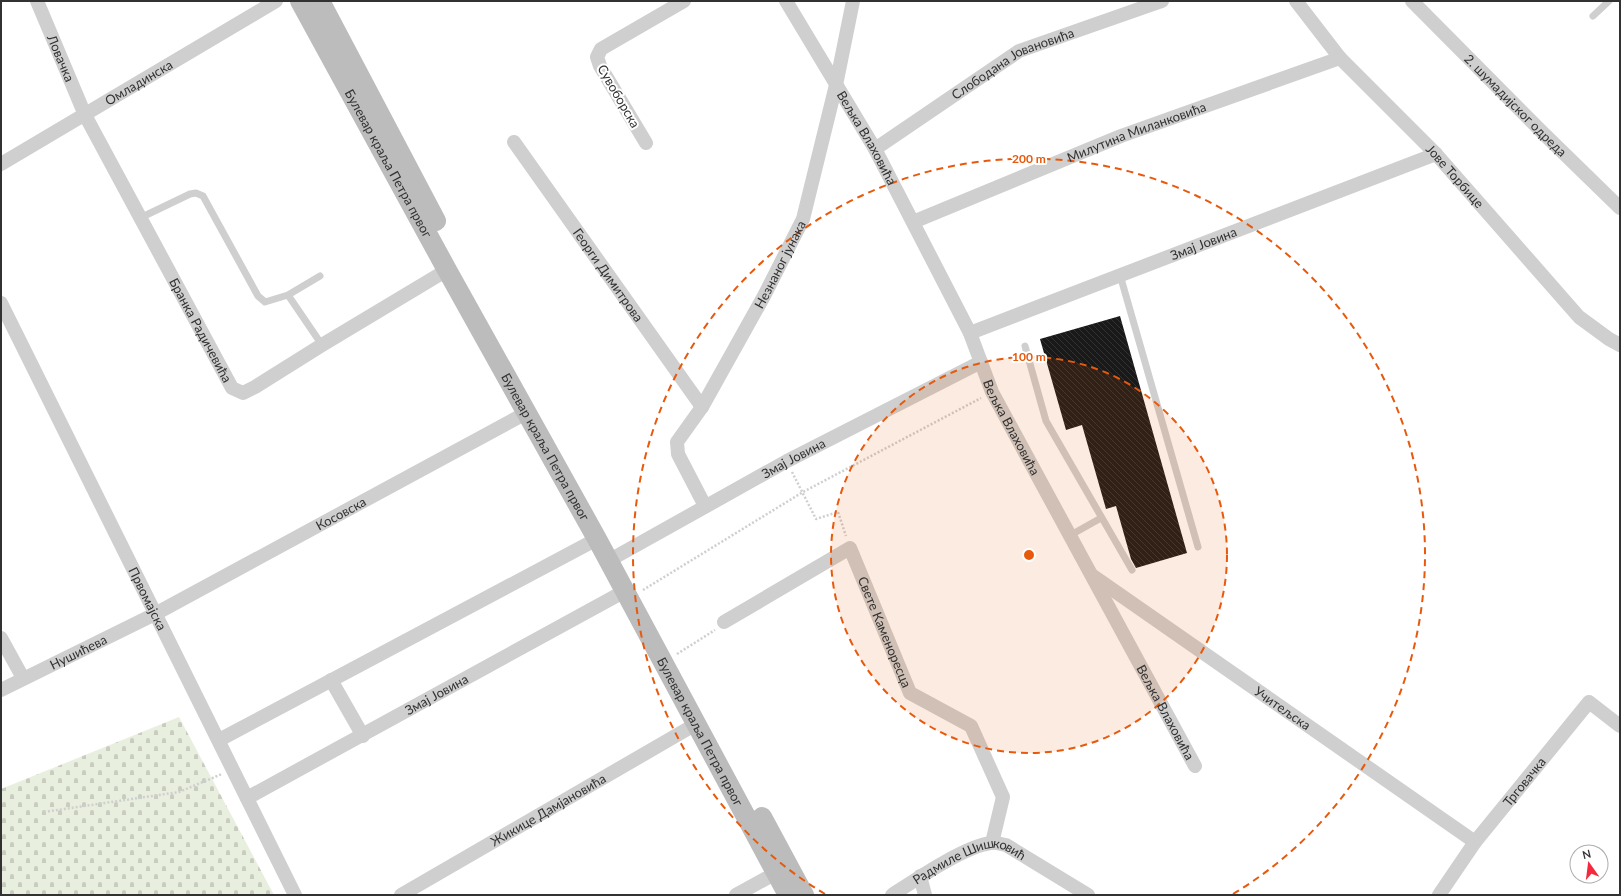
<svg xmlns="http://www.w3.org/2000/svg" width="1621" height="896" viewBox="0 0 1621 896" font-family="Lato,sans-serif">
	<defs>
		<pattern id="cemetery-stones" width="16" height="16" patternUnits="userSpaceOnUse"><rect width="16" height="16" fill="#e9efdf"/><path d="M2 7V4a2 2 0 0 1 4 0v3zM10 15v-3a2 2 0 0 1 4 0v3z" fill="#c8cdc0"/></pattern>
		<pattern id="building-back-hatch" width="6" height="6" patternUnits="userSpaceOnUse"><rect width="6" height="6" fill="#191919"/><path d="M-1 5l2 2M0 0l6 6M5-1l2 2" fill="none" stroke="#323232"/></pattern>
	</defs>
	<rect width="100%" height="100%" fill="#fff"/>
	<path fill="url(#cemetery-stones)" d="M 179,717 L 274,895 L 1,895 L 1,789 Z"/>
	<path fill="url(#building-back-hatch)" d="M 1120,316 L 1187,553 L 1136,568 L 1131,559 L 1116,506 L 1106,509 L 1082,425 L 1066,430 L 1040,339 Z"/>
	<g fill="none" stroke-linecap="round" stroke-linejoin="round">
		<path stroke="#cfcfcf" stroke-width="2.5" stroke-dasharray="2 2" stroke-linecap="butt" d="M 792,472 L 816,519 L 838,512 L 846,536
			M 643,590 L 803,492 L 981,398
			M 677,654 L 715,630
			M 44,812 L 179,792 L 222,774"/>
		<path stroke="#cfcfcf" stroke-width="7" d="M 1593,16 L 1609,1
			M 140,218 L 190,194 L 196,193 L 203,196 L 258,296 L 265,302 L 288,295 L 320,276
			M 1120,275 L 1198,547
			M 288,295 L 322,345
			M 1025,346 L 1046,421 L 1132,570
			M 1069,536 L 1101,518"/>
		<g stroke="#cfcfcf" stroke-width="14">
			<path id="s1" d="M 37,1 L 85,115 L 232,388 L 243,393 L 255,387 L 322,345 L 447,270"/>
			<path id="s2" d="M 786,1 L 875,149 L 970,333 L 992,392 L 1195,766"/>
			<path id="s3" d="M 1296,1 L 1340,58 L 1436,154 L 1579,317 L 1609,339 L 1620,345"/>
			<path id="s4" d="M 1412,1 L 1543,133 L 1620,208"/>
			<path id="s5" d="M 514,142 L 702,407"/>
			<path d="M 646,143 L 600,66 L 597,57 L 601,49 L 684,1"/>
			<path id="s6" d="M 875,149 L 1019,51 L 1162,1"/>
			<path id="s7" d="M 1,164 L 276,1"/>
			<path id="s8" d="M 913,222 L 1121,136 L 1340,58"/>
			<path id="s9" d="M 1,303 L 295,895"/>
			<path id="s10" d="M 970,333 L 1436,154"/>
			<path id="s11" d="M 705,506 L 678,454 L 677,442 L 702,407 L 764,296 L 803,219 L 836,85 L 853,1"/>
			<path id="s12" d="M 608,561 L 787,461 L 981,362"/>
			<path id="s13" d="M 1093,576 L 1475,842"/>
			<path id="s14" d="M 724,622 L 850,548 L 910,693 L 971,726 L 1003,797 L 992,843"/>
			<path d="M 1,638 L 23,678"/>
			<path d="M 331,680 L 363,736"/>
			<path id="s15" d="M 1,690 L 155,614 L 526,413"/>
			<path d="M 219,740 L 597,539"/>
			<path id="s16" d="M 247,798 L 625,591"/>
			<path d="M 920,876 L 925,895"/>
			<path id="s17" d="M 401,895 L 696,724"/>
			<path d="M 736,895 L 776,873"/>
			<path id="s18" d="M 892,895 C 915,880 965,846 991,843 C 995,842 1001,844 1006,845 L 1088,895"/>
			<path id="s19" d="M 1439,895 L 1475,842 L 1589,702 L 1620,726"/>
		</g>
		<g stroke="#bcbcbc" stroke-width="20">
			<path id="s20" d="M 300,1 L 447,270 L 597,539 L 788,895"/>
			<path d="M 320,1 L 436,221"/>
			<path d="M 762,817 L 804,895"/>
		</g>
	</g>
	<circle cx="1029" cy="555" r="198" fill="#e8590c" fill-opacity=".12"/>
	<g fill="none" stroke="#e8590c" stroke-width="2" stroke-dasharray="7 5">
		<circle cx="1029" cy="555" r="198"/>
		<path d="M825 894A396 396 0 1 1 1233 894"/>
	</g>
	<g text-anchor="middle" stroke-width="4" stroke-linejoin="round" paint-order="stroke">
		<g font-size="13" fill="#323232" stroke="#fff">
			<text dy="5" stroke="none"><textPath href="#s1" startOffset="62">Ловачка</textPath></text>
			<text dy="5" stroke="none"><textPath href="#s6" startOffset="163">Слободана Јовановића</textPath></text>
			<text dy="5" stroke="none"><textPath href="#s7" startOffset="160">Омладинска</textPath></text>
			<text transform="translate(619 96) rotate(60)" y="5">Сувоборска</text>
			<text dy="5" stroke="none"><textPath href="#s4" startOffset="147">2. шумадијског одреда</textPath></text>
			<text dy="5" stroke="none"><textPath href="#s8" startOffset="241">Милутина Миланковића</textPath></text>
			<text dy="5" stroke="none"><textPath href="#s2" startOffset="159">Вељка Влаховића</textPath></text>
			<text dy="5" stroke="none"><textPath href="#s20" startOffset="185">Булевар краља Петра првог</textPath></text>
			<text dy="5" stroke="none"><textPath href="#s3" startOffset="237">Јове Торбице</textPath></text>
			<text dy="5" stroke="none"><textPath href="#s10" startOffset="250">Змај Јовина</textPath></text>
			<text dy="5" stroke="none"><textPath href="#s11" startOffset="276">Незнаног јунака</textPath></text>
			<text dy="5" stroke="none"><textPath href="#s5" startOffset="163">Георги Димитрова</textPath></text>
			<text dy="5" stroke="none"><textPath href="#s1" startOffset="368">Бранка Радичевића</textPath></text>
			<text dy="5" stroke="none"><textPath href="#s2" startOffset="483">Вељка Влаховића</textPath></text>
			<text dy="5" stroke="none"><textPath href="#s20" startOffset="509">Булевар краља Петра првог</textPath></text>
			<text dy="5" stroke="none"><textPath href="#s12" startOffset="212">Змај Јовина</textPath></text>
			<text dy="5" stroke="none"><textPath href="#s15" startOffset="383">Косовска</textPath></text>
			<text dy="5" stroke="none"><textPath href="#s9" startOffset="330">Првомајска</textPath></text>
			<text dy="5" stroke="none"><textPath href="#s14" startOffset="237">Свете Каменоресца</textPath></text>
			<text dy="5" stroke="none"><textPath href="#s15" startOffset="86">Нушићева</textPath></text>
			<text dy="5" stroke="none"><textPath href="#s16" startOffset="216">Змај Јовина</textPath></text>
			<text dy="5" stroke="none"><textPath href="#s13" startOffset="231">Учитељска</textPath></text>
			<text dy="5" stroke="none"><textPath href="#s2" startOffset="807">Вељка Влаховића</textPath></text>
			<text dy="5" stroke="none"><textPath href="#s20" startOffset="833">Булевар краља Петра првог</textPath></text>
			<text dy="5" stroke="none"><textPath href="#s19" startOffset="142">Трговачка</textPath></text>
			<text dy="5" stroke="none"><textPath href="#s17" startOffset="170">Жикице Дамјановића</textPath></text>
			<text dy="5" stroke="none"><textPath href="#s18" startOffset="88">Радмиле Шишковић</textPath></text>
		</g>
	</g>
	<circle cx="1029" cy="555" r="6" fill="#e8590c" stroke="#fff" stroke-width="2"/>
	<g font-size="12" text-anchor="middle" font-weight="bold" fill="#e8590c" stroke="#fff" stroke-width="4" stroke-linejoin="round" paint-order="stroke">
		<text x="1029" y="163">200 m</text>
		<text x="1029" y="361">100 m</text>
	</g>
	<rect width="1621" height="896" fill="none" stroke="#323232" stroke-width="4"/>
	<g transform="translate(1589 864) rotate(346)"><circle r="19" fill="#ffffff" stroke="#adadad"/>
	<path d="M0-3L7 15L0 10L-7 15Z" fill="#f4293e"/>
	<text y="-6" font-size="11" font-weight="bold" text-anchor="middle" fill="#323232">N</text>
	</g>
</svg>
